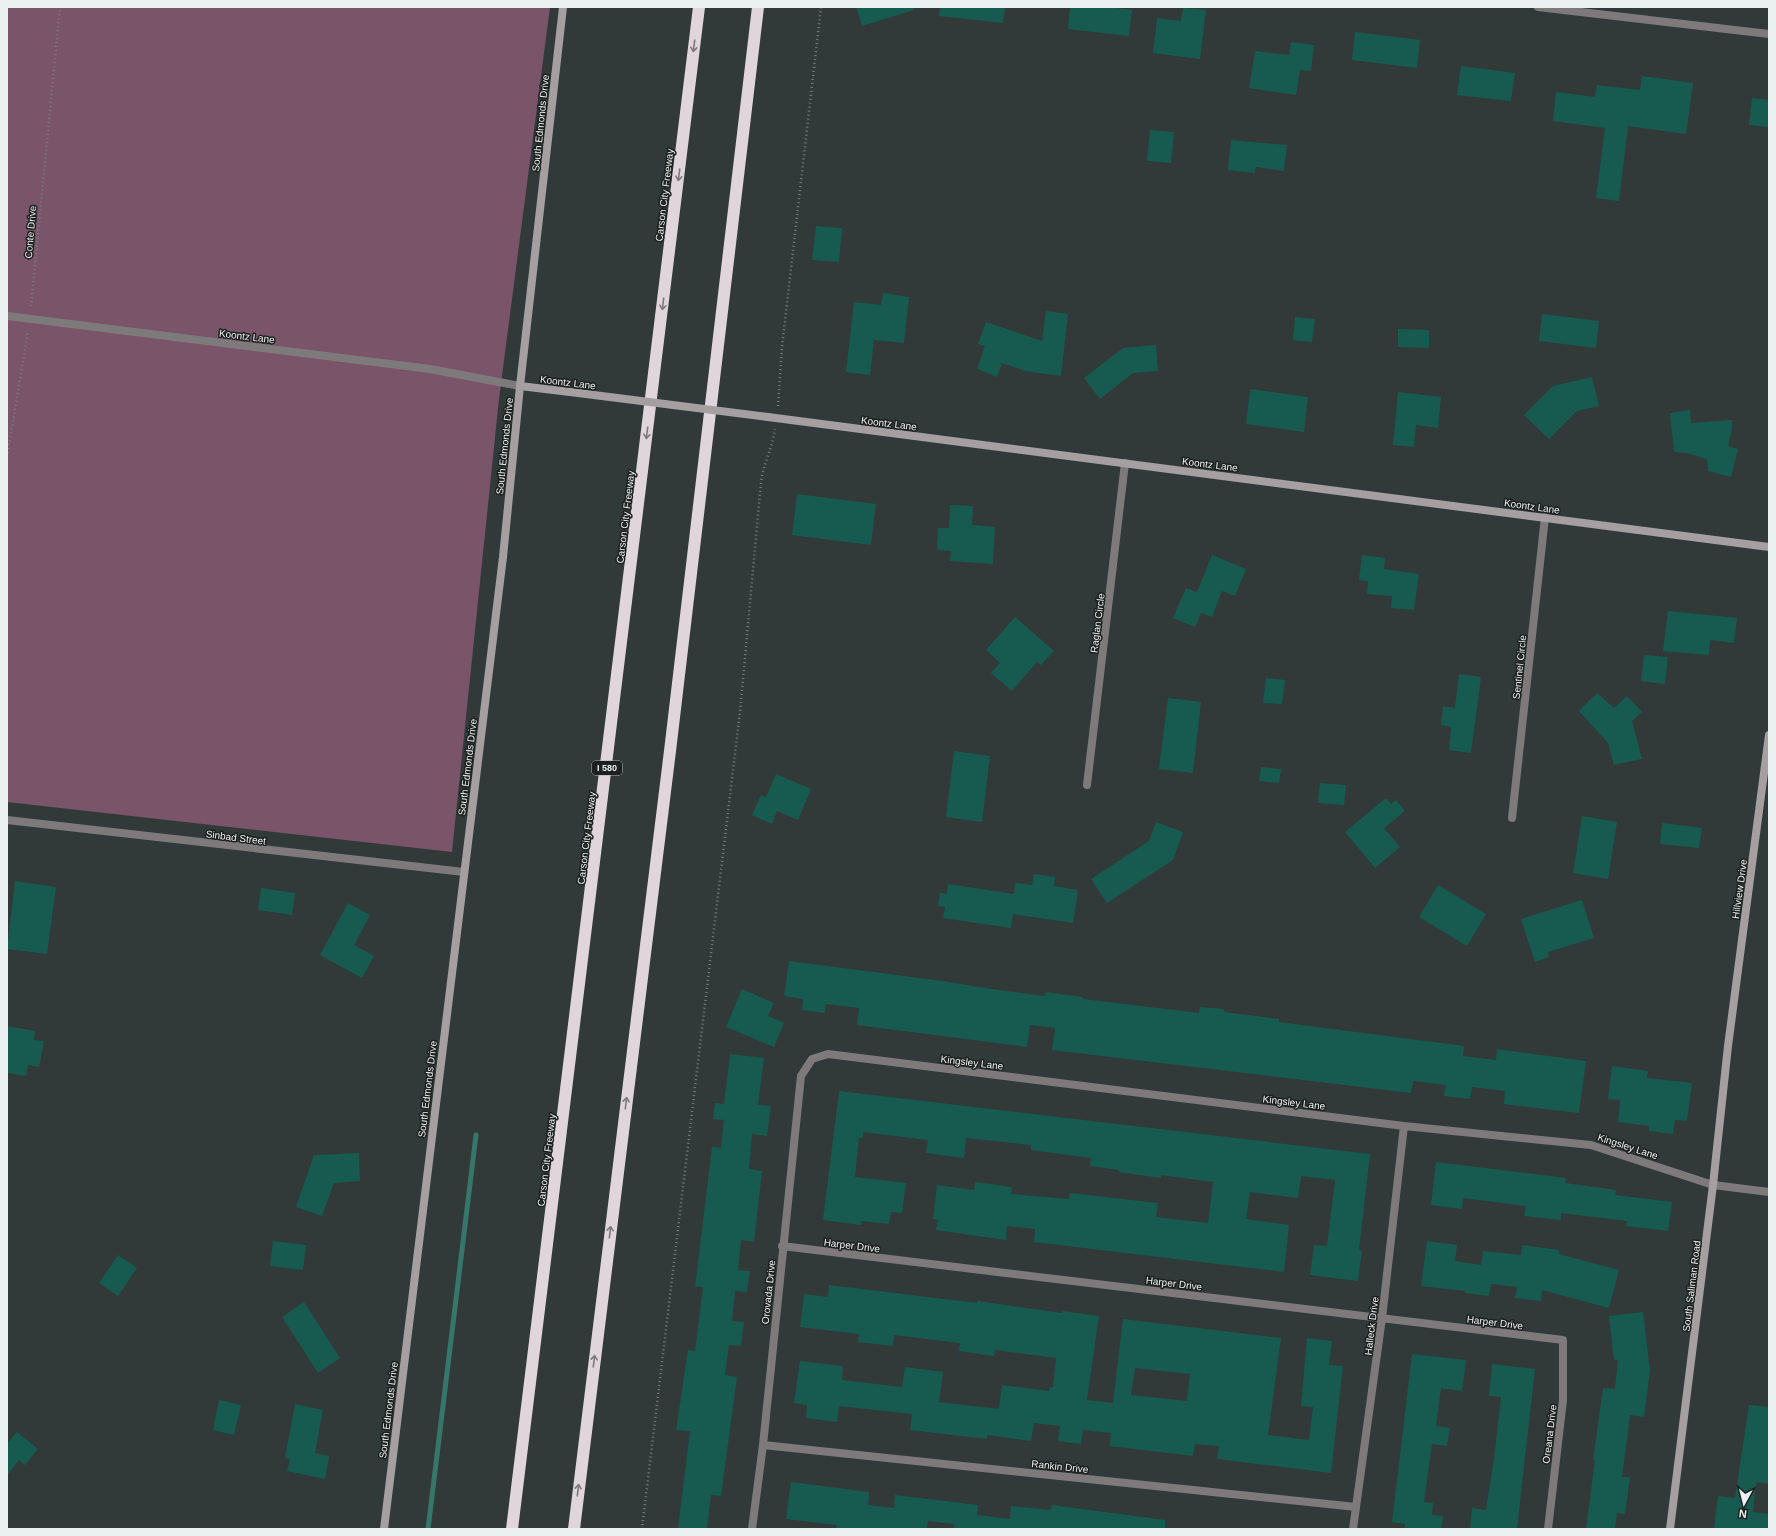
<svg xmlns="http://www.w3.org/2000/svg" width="1776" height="1536" viewBox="0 0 1776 1536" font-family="Helvetica,sans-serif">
	<rect width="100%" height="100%" fill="#313a38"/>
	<path fill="#7a5469" d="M 7,7 L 550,7 L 499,399 L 452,852 L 7,802 Z"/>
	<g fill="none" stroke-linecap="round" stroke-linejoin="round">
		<path stroke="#37776b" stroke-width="5" d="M 428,1529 L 476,1135"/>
	</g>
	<path fill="#175b50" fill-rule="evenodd" d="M 856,7 L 913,7 L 914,10 L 862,26 Z
		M 940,7 L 1005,7 L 1003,23 L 939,16 Z
		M 1070,7 L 1108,7 L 1132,10 L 1129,36 L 1068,29 Z
		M 1183,8 L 1206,10 L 1200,59 L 1153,53 L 1157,18 L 1181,21 Z
		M 1355,32 L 1420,40 L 1417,68 L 1352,60 Z
		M 1291,42 L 1314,45 L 1311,71 L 1300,70 L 1296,95 L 1249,88 L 1255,51 L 1289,55 Z
		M 1461,66 L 1515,73 L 1511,101 L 1457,95 Z
		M 1642,76 L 1693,83 L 1686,134 L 1628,126 L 1619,201 L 1596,198 L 1605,128 L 1553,121 L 1556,92 L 1595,97 L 1597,85 L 1640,90 Z
		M 1752,98 L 1769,100 L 1769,127 L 1749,125 Z
		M 1150,130 L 1174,132 L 1171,163 L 1147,161 Z
		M 1231,140 L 1287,145 L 1284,171 L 1256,167 L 1255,173 L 1228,170 Z
		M 816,226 L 842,228 L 839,262 L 812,260 Z
		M 883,293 L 909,297 L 904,343 L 874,340 L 870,375 L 846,372 L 854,302 L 881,305 Z
		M 1046,311 L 1068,314 L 1061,376 L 1025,371 L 1002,363 L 997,377 L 977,369 L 985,346 L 978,344 L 986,322 L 1042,341 Z
		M 1542,314 L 1599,321 L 1596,348 L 1539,341 Z
		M 1295,317 L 1315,319 L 1312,342 L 1293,340 Z
		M 1398,329 L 1429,330 L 1429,348 L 1398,347 Z
		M 1156,345 L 1158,371 L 1133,373 L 1100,399 L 1084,378 L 1123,348 Z
		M 1592,377 L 1599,406 L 1577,411 L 1549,439 L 1524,415 L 1553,386 Z
		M 1250,389 L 1308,397 L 1304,432 L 1246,424 Z
		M 1398,392 L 1441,397 L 1438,428 L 1416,425 L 1414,447 L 1393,445 Z
		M 1690,410 L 1691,423 L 1732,420 L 1732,429 L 1728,446 L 1738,449 L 1731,477 L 1708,471 L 1707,459 L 1687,453 L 1674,452 L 1670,413 Z
		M 797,494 L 876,504 L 871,545 L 792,535 Z
		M 950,505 L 973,506 L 972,525 L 995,527 L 993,564 L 950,561 L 951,551 L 937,550 L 938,528 L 949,528 Z
		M 1212,555 L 1246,569 L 1235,596 L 1222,591 L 1212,617 L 1201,613 L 1195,627 L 1173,618 L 1186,588 L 1197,592 Z
		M 1362,555 L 1385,558 L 1384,569 L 1419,574 L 1414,610 L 1391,608 L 1392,596 L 1367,594 L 1368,581 L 1359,580 Z
		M 1668,611 L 1737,618 L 1734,643 L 1710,640 L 1709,655 L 1663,651 Z
		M 1015,617 L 1054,651 L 1041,665 L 1037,662 L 1012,691 L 991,673 L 1000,663 L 986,650 Z
		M 1644,655 L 1668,657 L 1665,684 L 1641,681 Z
		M 1459,674 L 1481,677 L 1471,753 L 1449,750 L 1451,727 L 1441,725 L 1443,706 L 1455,708 Z
		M 1266,678 L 1285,680 L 1282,704 L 1263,703 Z
		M 1597,693 L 1614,708 L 1627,696 L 1642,712 L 1632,721 L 1642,759 L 1614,765 L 1608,743 L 1579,711 Z
		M 1168,698 L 1201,702 L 1193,773 L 1159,769 Z
		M 954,751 L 990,756 L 982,822 L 946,817 Z
		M 1261,767 L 1281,769 L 1279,783 L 1259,781 Z
		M 776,774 L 811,789 L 798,820 L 777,811 L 772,824 L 752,815 L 761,795 L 766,797 Z
		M 1320,783 L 1346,785 L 1344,805 L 1318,803 Z
		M 1386,798 L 1391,804 L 1396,800 L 1405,811 L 1384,828 L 1400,847 L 1375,868 L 1345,832 Z
		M 1582,816 L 1617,822 L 1608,879 L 1573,873 Z
		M 1156,822 L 1183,832 L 1173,860 L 1107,903 L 1091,879 L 1149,841 Z
		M 1662,823 L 1702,828 L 1699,848 L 1660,844 Z
		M 1034,874 L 1055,877 L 1054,886 L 1078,890 L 1073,923 L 1013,914 L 1011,928 L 943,918 L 945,907 L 938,906 L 940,893 L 947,894 L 948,884 L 1014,894 L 1015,883 L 1032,885 Z
		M 15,881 L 56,887 L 47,954 L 7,949 Z
		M 1438,885 L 1486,914 L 1467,946 L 1419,917 Z
		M 261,888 L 295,893 L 292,915 L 258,910 Z
		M 1582,900 L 1594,938 L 1548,952 L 1549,957 L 1535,962 L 1521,919 Z
		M 348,903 L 370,915 L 354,945 L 374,956 L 362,978 L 320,955 Z
		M 789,961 L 942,981 L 991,989 L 1045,996 L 1046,992 L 1083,997 L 1083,999 L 1199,1013 L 1200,1007 L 1224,1009 L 1224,1012 L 1279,1019 L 1279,1022 L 1464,1046 L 1463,1056 L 1496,1060 L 1497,1049 L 1586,1061 L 1579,1113 L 1504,1104 L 1505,1091 L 1472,1087 L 1470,1099 L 1444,1096 L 1446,1085 L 1413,1081 L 1411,1093 L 1052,1050 L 1055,1028 L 1030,1025 L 1027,1047 L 857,1025 L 859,1008 L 826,1004 L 825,1013 L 802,1010 L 803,999 L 784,996 Z
		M 742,989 L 774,1003 L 768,1016 L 784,1023 L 774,1047 L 726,1027 Z
		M 7,1026 L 35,1031 L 34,1040 L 44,1041 L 39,1067 L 28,1065 L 26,1076 L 7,1073 Z
		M 730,1054 L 764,1058 L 758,1105 L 771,1106 L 767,1136 L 752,1134 L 749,1169 L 762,1171 L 754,1242 L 741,1240 L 738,1270 L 750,1271 L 747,1292 L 735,1291 L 732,1321 L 744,1322 L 741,1346 L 729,1345 L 725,1375 L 737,1377 L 721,1496 L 711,1495 L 707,1529 L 678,1529 L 690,1431 L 676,1430 L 688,1350 L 695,1351 L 703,1287 L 695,1287 L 712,1147 L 721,1148 L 724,1120 L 713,1119 L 715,1103 L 724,1104 Z
		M 1612,1066 L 1648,1071 L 1647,1078 L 1692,1083 L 1687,1121 L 1675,1120 L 1673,1134 L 1649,1131 L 1649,1126 L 1618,1122 L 1620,1100 L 1608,1099 Z
		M 839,1091 L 1370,1154 L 1359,1250 L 1362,1251 L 1358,1281 L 1310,1275 L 1314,1245 L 1327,1246 L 1335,1180 L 1301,1176 L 1298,1198 L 1250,1192 L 1246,1219 L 1289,1225 L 1284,1272 L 1034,1242 L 1035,1229 L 1007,1226 L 1006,1240 L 936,1230 L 938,1220 L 933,1219 L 937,1185 L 974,1190 L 975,1182 L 1012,1187 L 1011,1194 L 1069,1199 L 1070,1193 L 1158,1203 L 1156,1217 L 1208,1223 L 1213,1182 L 1161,1175 L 1161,1178 L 1119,1172 L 1119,1170 L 1090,1166 L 1091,1158 L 1031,1150 L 1031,1145 L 966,1138 L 964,1158 L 926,1153 L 928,1140 L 863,1132 L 863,1138 L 859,1138 L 855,1177 L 906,1183 L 902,1213 L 891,1212 L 889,1224 L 862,1221 L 861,1225 L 823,1220 Z
		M 359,1153 L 360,1181 L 334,1183 L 322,1216 L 296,1207 L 314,1155 Z
		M 1436,1162 L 1566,1178 L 1565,1183 L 1616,1190 L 1615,1195 L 1672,1202 L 1668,1231 L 1626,1226 L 1627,1221 L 1561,1213 L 1561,1220 L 1524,1216 L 1526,1206 L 1463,1198 L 1462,1209 L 1431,1205 Z
		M 273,1241 L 306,1245 L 303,1270 L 270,1266 Z
		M 1427,1241 L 1457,1245 L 1455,1261 L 1481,1265 L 1483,1251 L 1521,1255 L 1522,1245 L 1559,1250 L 1559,1254 L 1619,1270 L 1609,1308 L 1542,1290 L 1541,1301 L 1515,1298 L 1517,1287 L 1491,1284 L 1489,1296 L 1465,1293 L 1465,1291 L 1421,1286 Z
		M 118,1255 L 137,1268 L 118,1296 L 99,1283 Z
		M 829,1285 L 977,1303 L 977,1301 L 1062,1313 L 1062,1311 L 1099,1316 L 1087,1400 L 1113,1403 L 1123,1319 L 1281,1338 L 1268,1435 L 1309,1440 L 1313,1407 L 1301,1406 L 1307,1338 L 1332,1341 L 1329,1365 L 1343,1366 L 1331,1473 L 1217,1459 L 1219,1446 L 1195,1444 L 1193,1456 L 1110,1446 L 1111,1433 L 1083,1430 L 1081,1444 L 1058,1441 L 1060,1426 L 1034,1423 L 1031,1441 L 987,1435 L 987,1439 L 910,1430 L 912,1414 L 839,1406 L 837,1422 L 806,1418 L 807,1405 L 794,1403 L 800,1361 L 843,1366 L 842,1380 L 902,1387 L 905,1367 L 943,1372 L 939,1402 L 999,1409 L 1002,1385 L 1049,1391 L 1050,1387 L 1053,1387 L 1056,1358 L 995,1350 L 994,1356 L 959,1351 L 960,1343 L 894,1335 L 893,1346 L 858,1342 L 859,1334 L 800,1327 L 804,1294 L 828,1297 ZM 1135,1368 L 1190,1374 L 1187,1401 L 1131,1395 Z
		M 304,1302 L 340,1358 L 318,1373 L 282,1317 Z
		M 1643,1312 L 1650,1371 L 1644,1417 L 1630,1415 L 1622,1477 L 1630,1477 L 1625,1514 L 1617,1513 L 1615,1529 L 1586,1529 L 1595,1460 L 1593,1460 L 1603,1388 L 1615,1389 L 1618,1360 L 1614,1360 L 1609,1316 Z
		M 1412,1354 L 1466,1360 L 1462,1391 L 1441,1388 L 1436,1426 L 1450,1428 L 1447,1446 L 1432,1444 L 1424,1502 L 1433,1503 L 1432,1515 L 1443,1516 L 1441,1529 L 1404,1529 L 1405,1524 L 1392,1522 Z
		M 1492,1364 L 1535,1369 L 1517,1529 L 1470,1529 L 1472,1508 L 1486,1510 L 1494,1459 L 1501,1397 L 1489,1396 Z
		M 219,1400 L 241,1405 L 234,1435 L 213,1430 Z
		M 295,1404 L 323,1410 L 315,1453 L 329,1456 L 325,1479 L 287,1471 L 290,1459 L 285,1458 Z
		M 1749,1405 L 1769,1407 L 1769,1484 L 1756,1482 L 1753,1512 L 1769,1514 L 1769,1529 L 1714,1529 L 1718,1496 L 1735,1498 Z
		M 17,1432 L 38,1449 L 25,1465 L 19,1460 L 7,1476 L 7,1444 Z
		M 791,1482 L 869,1492 L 868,1505 L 894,1508 L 895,1495 L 978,1505 L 977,1515 L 1010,1519 L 1011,1506 L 1051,1510 L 1052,1505 L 1165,1520 L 1165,1529 L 954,1529 L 954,1524 L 928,1521 L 927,1529 L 836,1529 L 837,1525 L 786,1519 Z"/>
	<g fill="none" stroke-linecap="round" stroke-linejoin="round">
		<path stroke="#777f7e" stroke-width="2.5" stroke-dasharray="1 3" stroke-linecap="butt" d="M 31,306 L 60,7
			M 778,406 L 782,347 L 821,7
			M 7,457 L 28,331
			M 642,1529 L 740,712 L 761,482 C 763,464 773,447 775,429"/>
		<path stroke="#7e7a7c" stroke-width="8" d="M 1538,7 L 1769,34
			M 7,316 L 430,369 L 520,386
			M 1087,785 L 1125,463
			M 1512,818 L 1545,517
			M 7,820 L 464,872
			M 782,1246 L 1563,1340 L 1563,1400 L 1548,1529
			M 763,1445 L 1356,1507
			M 752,1529 L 763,1445 L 801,1076 L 812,1059 L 828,1054 L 1404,1126 L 1591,1145 L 1713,1185 L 1769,1192
			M 1353,1529 L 1382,1318 L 1404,1126"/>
		<path stroke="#a59fa2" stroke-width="8" d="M 520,386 L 570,392
			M 768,417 L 1769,547
			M 384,1529 L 503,557 L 520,386 L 563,7
			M 1670,1529 L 1713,1185 L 1728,1046 L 1769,735"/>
		<path stroke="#dfd5da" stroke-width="12" d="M 512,1529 L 699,7
			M 574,1529 L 670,751 L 758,7"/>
		<path stroke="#a59fa2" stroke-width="8" d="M 570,392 L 768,417"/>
	</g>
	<defs><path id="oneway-shaft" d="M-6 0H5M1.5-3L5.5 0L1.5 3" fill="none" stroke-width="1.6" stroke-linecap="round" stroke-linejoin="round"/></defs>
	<g stroke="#7e7a7c">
		<use href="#oneway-shaft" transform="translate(694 46) rotate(97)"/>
		<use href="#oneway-shaft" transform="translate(679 175) rotate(97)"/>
		<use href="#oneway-shaft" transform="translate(663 304) rotate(97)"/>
		<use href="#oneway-shaft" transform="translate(647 433) rotate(97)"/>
		<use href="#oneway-shaft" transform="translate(626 1103) rotate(-83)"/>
		<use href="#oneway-shaft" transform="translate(610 1232) rotate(-83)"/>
		<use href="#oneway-shaft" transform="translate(594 1361) rotate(-83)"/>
		<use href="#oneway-shaft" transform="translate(578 1490) rotate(-83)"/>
	</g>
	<g text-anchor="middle" stroke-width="3" stroke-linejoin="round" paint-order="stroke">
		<rect fill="#1c201f" stroke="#adb2b1" stroke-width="1" x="592" y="761" width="30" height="14" rx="3"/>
		<g font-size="9" font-weight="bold" fill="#ebf1f0">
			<text x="607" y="771">I 580</text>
		</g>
		<g font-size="10" fill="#ebf1f0" stroke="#1c201f">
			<text transform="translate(540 123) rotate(-84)" y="4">South Edmonds Drive</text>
			<text transform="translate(664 195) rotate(-83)" y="4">Carson City Freeway</text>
			<text transform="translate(30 232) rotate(-85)" y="4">Conte Drive</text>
			<text transform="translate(247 336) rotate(7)" y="4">Koontz Lane</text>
			<text transform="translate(568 382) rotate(7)" y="4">Koontz Lane</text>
			<text transform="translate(889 423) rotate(7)" y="4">Koontz Lane</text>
			<text transform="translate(504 446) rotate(-84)" y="4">South Edmonds Drive</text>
			<text transform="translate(1210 464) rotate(7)" y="4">Koontz Lane</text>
			<text transform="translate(1532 506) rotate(8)" y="4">Koontz Lane</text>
			<text transform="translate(625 517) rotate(-83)" y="4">Carson City Freeway</text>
			<text transform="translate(1097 623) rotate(-83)" y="4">Raglan Circle</text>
			<text transform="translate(1519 667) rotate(-84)" y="4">Sentinel Circle</text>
			<text transform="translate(467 767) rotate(-83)" y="4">South Edmonds Drive</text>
			<text transform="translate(236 837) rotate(7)" y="4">Sinbad Street</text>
			<text transform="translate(586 838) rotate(-83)" y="4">Carson City Freeway</text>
			<text transform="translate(1739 889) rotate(-82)" y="4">Hillview Drive</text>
			<text transform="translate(972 1062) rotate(7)" y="4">Kingsley Lane</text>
			<text transform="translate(427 1089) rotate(-83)" y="4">South Edmonds Drive</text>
			<text transform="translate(1294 1102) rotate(7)" y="4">Kingsley Lane</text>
			<text transform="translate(1628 1146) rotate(18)" y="4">Kingsley Lane</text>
			<text transform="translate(546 1160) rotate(-83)" y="4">Carson City Freeway</text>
			<text transform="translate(852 1245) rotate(7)" y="4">Harper Drive</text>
			<text transform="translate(1174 1283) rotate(7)" y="4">Harper Drive</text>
			<text transform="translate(1691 1286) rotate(-83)" y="4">South Saliman Road</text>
			<text transform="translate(768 1292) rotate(-84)" y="4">Orovada Drive</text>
			<text transform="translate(1495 1322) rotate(7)" y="4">Harper Drive</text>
			<text transform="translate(1371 1326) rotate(-83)" y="4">Halleck Drive</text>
			<text transform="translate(388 1410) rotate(-83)" y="4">South Edmonds Drive</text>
			<text transform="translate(1549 1434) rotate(-83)" y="4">Oreana Drive</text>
			<text transform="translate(1060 1466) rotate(6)" y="4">Rankin Drive</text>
		</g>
	</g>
	<rect width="1776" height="1536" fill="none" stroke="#ebf1f0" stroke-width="16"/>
	<g transform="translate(1744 1504) rotate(187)" stroke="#1c201f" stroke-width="3" paint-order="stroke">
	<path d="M0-3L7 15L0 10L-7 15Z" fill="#ebf1f0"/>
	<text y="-6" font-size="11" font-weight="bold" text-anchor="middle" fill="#ebf1f0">N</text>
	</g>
</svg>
